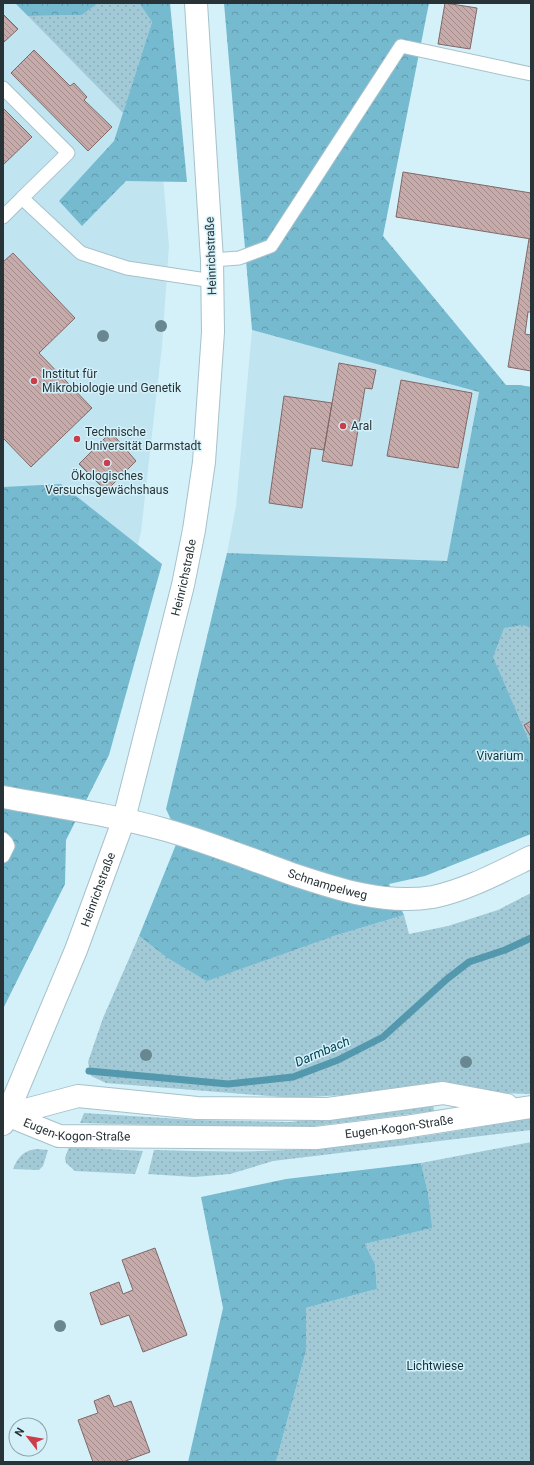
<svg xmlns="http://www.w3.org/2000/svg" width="534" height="1465" viewBox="0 0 534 1465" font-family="Roboto,sans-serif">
	<defs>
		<pattern id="green-dots" width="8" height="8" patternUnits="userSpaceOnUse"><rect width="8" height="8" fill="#a1c9d6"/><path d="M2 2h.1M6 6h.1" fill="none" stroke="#8badb8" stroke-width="1.8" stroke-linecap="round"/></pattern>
		<pattern id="forest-crowns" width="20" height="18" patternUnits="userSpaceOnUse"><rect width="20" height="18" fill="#76bad0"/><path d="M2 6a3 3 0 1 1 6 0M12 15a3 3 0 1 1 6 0" fill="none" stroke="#6198aa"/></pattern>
		<pattern id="building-back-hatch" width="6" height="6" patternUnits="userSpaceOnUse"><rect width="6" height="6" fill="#c7abaa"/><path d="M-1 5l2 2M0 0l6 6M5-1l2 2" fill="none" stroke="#a28c8b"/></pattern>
	</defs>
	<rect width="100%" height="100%" fill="#d4f1fa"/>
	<path fill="#c0e5f1" d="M 3,3 L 148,3 L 169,246 L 162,346 L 141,532 L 79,783 L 3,776 Z
		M 252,330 L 479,391 L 447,562 L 227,553 L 236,506 Z"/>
	<path fill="url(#green-dots)" d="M 98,3 L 139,3 L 152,22 L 123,113 L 28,16 L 82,15 Z
		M 519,385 L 531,387 L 531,800 L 467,781 Z
		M 531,893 L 531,1094 L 504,1093 L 454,1084 L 391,1092 L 294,1098 L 106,1083 L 91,1076 L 88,1062 L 103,1018 L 139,936 L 166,957 L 331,937 L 404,915 L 409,934 L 448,926 L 498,910 Z
		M 433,1104 L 434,1111 L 291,1129 L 80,1123 L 84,1113 L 196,1120 L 291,1122 Z
		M 531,1118 L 531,1130 L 273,1161 L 230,1174 L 194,1177 L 148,1174 L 154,1150 C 190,1151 227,1152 263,1151 C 353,1149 443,1134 531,1118 Z
		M 531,1142 L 531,1462 L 276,1462 L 306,1351 L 306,1308 L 377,1289 L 375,1264 L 365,1244 L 431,1228 L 428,1193 L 421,1163 Z
		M 69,1147 L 143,1151 L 135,1174 L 75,1171 L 66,1163 L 65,1158 Z
		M 36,1149 L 48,1150 L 43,1166 L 39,1170 L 13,1169 C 18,1157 23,1151 36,1149 Z"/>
	<path fill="url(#forest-crowns)" d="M 15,3 L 98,3 L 82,15 L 28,16 Z
		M 139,3 L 170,3 L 187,182 L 126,181 L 82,226 L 59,201 L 114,141 L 152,22 Z
		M 224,3 L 429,3 L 383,236 L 506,385 L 519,385 L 531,387 L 531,628 L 523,625 L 504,628 L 493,657 L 531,746 L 531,834 L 425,876 L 389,884 L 404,915 L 331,937 L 207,981 L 166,957 L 139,936 L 179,837 L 166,809 L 227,553 L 447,561 L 479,392 L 252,330 Z
		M 61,484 L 162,564 L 109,755 L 66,840 L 65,884 L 3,1009 L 3,487 Z
		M 421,1163 L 428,1193 L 432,1228 L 365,1244 L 375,1264 L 377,1289 L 306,1308 L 306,1351 L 276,1462 L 188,1462 L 223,1308 L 201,1197 L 286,1179 Z"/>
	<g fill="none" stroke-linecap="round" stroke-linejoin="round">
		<path stroke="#5398ac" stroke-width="7" d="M 89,1071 L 228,1084 L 293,1077 L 338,1060 L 383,1037 L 447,979 L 469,962 L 505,950 L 531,938"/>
	</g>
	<path fill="url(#building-back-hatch)" stroke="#816867" d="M 445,3 L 477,8 L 470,49 L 438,44 Z
		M 3,14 L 18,29 L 3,43 Z
		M 34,50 L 70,86 L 74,83 L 87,97 L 84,100 L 112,127 L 88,151 L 11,73 Z
		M 3,108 L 32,137 L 3,165 Z
		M 403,172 L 531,193 L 531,239 L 396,217 Z
		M 529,239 L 531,239 L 531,312 L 528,312 L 525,334 L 531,335 L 531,371 L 508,367 Z
		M 13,253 L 75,318 L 39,353 L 92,408 L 31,467 L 3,438 L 3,262 Z
		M 339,363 L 376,370 L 372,389 L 365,388 L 352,466 L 322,461 Z
		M 401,380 L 472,393 L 458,468 L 387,456 Z
		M 284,396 L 332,403 L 324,450 L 311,448 L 302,508 L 269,503 Z
		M 111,432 L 136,461 L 106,491 L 79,464 Z
		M 531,721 L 531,737 L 524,725 Z
		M 155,1248 L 187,1335 L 143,1352 L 129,1315 L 101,1325 L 90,1293 L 119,1282 L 123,1294 L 133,1290 L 122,1260 Z
		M 109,1395 L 114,1407 L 131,1401 L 150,1452 L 123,1462 L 93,1462 L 78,1420 L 98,1413 L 94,1401 Z"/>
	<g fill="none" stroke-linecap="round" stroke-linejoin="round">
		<defs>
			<path id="service" d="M 3,88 L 68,153 L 22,198 L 81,253 L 127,268 L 213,281
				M 3,217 L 22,198
				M 212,260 L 239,258 L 271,246 L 401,46 L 531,74
				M 3,839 L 6,842 L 8,846 L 3,856"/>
			<g id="minor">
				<path id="s1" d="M 3,797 C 57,807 113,815 166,830 C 208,842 250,859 292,874 C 337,889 384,905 433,897 C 467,890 500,872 531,857"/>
				<path id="s2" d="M 7,1115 L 59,1136 L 316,1138 L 405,1127 L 531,1107"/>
				<path d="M 3,1116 L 78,1096 L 197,1108 L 328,1109 L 443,1093 L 507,1105"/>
			</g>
			<g id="secondary">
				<path id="s3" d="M 3,1124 L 76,950 L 124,819 L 183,585 L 194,530 L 204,462 L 213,332 L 212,260 L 196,3"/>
			</g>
		</defs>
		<use href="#service" stroke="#a6c1ca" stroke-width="15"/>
		<use href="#minor" stroke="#a6c1ca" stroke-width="24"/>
		<use href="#secondary" stroke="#a6c1ca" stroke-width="24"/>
		<use href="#service" stroke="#fff" stroke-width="13"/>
		<use href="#minor" stroke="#fff" stroke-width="22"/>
		<use href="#secondary" stroke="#fff" stroke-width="22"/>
	</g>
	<g fill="#688790">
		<circle cx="161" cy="326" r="6"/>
		<circle cx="103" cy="336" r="6"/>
		<circle cx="146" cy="1055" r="6"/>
		<circle cx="466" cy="1062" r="6"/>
		<circle cx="60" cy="1326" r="6"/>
	</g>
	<g fill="#cd3d49" stroke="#d4f1fa" stroke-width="1.5">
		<circle cx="34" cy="381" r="4"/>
		<circle cx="343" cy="426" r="4"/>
		<circle cx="77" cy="439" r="4"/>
		<circle cx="107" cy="463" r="4"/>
	</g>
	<g text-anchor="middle" stroke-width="3" stroke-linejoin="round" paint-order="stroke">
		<g font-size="12" fill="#283337" stroke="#d4f1fa">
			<text transform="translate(211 256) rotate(-92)" y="4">Heinrichstraße</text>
			<text dy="4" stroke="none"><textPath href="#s3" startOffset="577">Heinrichstraße</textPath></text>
			<text dy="4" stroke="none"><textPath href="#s1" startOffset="337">Schnampelweg</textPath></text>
			<text dy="4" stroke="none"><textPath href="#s3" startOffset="253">Heinrichstraße</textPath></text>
			<text dy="4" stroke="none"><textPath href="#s2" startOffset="397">Eugen-Kogon-Straße</textPath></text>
			<text dy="4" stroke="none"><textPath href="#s2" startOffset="73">Eugen-Kogon-Straße</textPath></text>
		</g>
		<g font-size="12" fill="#283337" stroke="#d4f1fa" text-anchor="start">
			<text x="42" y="378">Institut für<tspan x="42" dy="14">Mikrobiologie und Genetik</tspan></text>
			<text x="351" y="430">Aral</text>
			<text x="85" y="436">Technische<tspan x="85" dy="14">Universität Darmstadt</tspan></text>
			<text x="107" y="480" text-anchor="middle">Ökologisches<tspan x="107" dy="14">Versuchsgewächshaus</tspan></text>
		</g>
		<g font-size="12" fill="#0f313a" stroke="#d4f1fa">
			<text x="500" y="760">Vivarium</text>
			<text x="435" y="1370">Lichtwiese</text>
		</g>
		<g font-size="13" font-style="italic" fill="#044454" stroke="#d4f1fa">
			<text transform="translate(322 1051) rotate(-23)" y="5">Darmbach</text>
		</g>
	</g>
	<rect width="534" height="1465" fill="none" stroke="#283337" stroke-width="8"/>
	<g transform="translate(28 1437) rotate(301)"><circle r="19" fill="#d4f1fa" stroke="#8fa5ac"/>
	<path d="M0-3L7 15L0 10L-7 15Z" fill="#cd3d49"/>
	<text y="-6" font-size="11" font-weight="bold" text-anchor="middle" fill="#283337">N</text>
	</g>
</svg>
